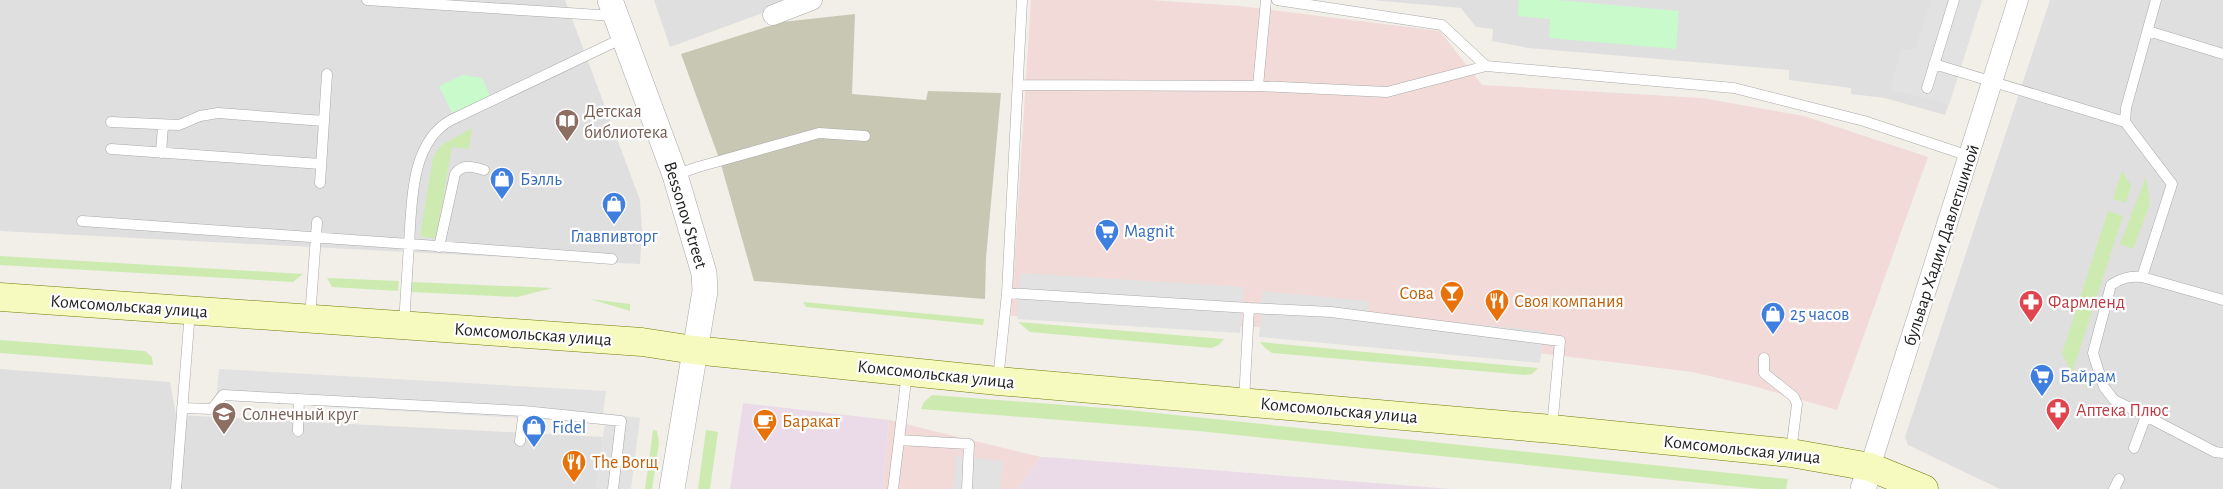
<svg xmlns="http://www.w3.org/2000/svg" width="2223" height="489" viewBox="0 0 2223 489" font-family="'Alegreya Sans',sans-serif">
	<rect width="100%" height="100%" fill="#f2efe9"/>
	<path fill="#e0dfdf" d="M 0,0 L 565,0 L 640,200 L 642,231 L 640,264 L 0,231 Z
		M 654,0 L 798,0 L 670,47 Z
		M 1372,0 L 1982,0 L 1945,115 L 1885,98 L 1851,94 L 1851,88 L 1789,80 L 1789,70 L 1528,48 L 1492,41 L 1493,29 L 1476,27 L 1461,8 Z
		M 2050,0 L 2223,0 L 2223,489 L 2000,489 L 1908,445 L 1905,437 Z
		M 0,369 L 170,382 L 176,415 L 603,437 L 596,489 L 0,489 Z"/>
	<path fill="#f2dad9" d="M 1031,0 L 1150,0 L 1240,6 L 1440,31 L 1482,85 L 1702,98 L 1804,116 L 1928,157 L 1837,410 L 1753,386 L 1692,372 L 1370,332 L 1011,316 Z
		M 889,420 L 1041,457 L 1017,489 L 883,489 Z"/>
	<path fill="#ebdbe8" d="M 743,403 L 889,420 L 883,489 L 730,489 Z
		M 1041,457 L 1059,458 L 1451,489 L 1017,489 Z"/>
	<path fill="#c7c7b4" d="M 855,14 L 852,94 L 926,100 L 928,91 L 1001,93 L 986,258 L 985,299 L 754,281 L 720,161 L 681,54 L 782,22 Z"/>
	<path fill="#cdebb0" d="M 472,128 L 469,149 L 452,147 L 436,239 L 420,236 L 433,158 L 440,146 Z
		M 2122,171 L 2131,185 L 2126,203 L 2113,199 Z
		M 2146,177 L 2150,204 L 2133,249 L 2120,244 Z
		M 2108,211 L 2123,216 L 2072,373 L 2062,354 Z
		M 0,256 L 303,274 L 293,282 L 0,265 Z
		M 327,278 L 399,281 L 398,291 L 332,287 Z
		M 412,282 L 553,288 L 517,297 L 411,292 Z
		M 590,299 L 630,304 L 630,311 Z
		M 803,302 L 984,319 L 983,325 L 806,307 Z
		M 1018,322 L 1224,339 L 1219,345 L 1211,348 L 1030,332 Z
		M 0,340 L 145,351 L 152,357 L 153,365 L 0,353 Z
		M 1260,342 L 1538,368 L 1532,374 L 1525,375 L 1272,353 L 1265,348 Z
		M 932,395 L 1118,409 L 1788,479 L 1786,489 L 1760,489 L 1198,431 L 921,409 L 924,402 Z
		M 653,430 L 657,431 L 659,443 L 652,489 L 645,489 Z
		M 706,430 L 718,432 L 710,489 L 698,489 Z"/>
	<path fill="#c8facc" d="M 1519,0 L 1558,0 L 1679,11 L 1676,49 L 1549,38 L 1550,19 L 1518,16 Z
		M 463,75 L 482,78 L 490,96 L 452,113 L 439,86 Z"/>
	<path fill="#e2e2e2" d="M 1931,0 L 1982,0 L 1949,105 L 1902,92 L 1890,91 L 1901,49 L 1915,49 Z
		M 1020,273 L 1244,287 L 1240,333 L 1017,319 Z
		M 1263,291 L 1369,301 L 1368,314 L 1543,331 L 1540,363 L 1259,337 Z
		M 219,369 L 606,391 L 603,413 L 640,418 L 631,489 L 596,489 L 605,423 L 216,400 Z
		M 956,456 L 1003,461 L 1000,489 L 953,489 Z"/>
	<g fill="none" stroke-linecap="round" stroke-linejoin="round">
		<defs>
			<path id="service" d="M 367,0 L 614,16
				M 1277,0 L 1442,25 L 1486,66
				M 2148,31 L 2223,54
				M 1934,64 L 2125,122 L 2172,184 L 2142,277 C 2129,276 2122,278 2111,285 L 2093,353 L 2098,369 L 2104,387 L 2114,400 L 2146,416
				M 1019,85 L 1258,86 L 1387,92 L 1486,66 L 1734,88 L 1864,121 L 1969,156
				M 1258,86 L 1266,0
				M 1927,88 L 1954,0
				M 111,122 L 179,125 L 200,116 L 218,113 L 324,121
				M 2125,122 L 2126,108 L 2156,0
				M 111,149 L 321,164
				M 161,153 L 163,126
				M 675,175 L 698,167 L 819,133 L 865,136
				M 320,183 L 327,74
				M 82,221 L 409,244 L 404,324
				M 439,247 L 455,174 C 463,163 473,167 484,170
				M 612,259 L 409,244 C 412,202 410,143 451,120 L 623,38
				M 2142,277 L 2223,300
				M 1007,293 L 1022,0
				M 310,318 L 317,222
				M 1764,358 L 1764,373 L 1794,397 L 1797,404 L 1791,452
				M 907,372 L 899,440 L 969,444 L 967,489
				M 998,380 L 1007,293 L 1249,308
				M 1244,401 L 1249,308 L 1331,312 L 1560,341 L 1552,428
				M 182,408 L 212,409 L 223,395 L 524,411 L 621,421 L 613,489
				M 298,431 L 299,399
				M 520,441 L 524,411
				M 2134,448 L 2146,416 L 2215,452 L 2223,453
				M 176,489 L 190,311
				M 893,489 L 899,440
				M 2114,489 L 2119,479"/>
			<path id="minor" d="M 773,15 L 812,0
				M 1870,467 L 2018,0"/>
			<path id="tertiary" d="M 610,0 L 675,175 L 704,273 L 705,291 L 672,489
				M 1863,489 L 1870,467"/>
			<path id="secondary" d="M 0,297 L 642,342 L 694,350 L 998,381 L 1552,429 L 1791,453 L 1870,467 L 1924,489"/>
		</defs>
		<use href="#service" stroke="#a9a9a9" stroke-width="11"/>
		<use href="#minor" stroke="#a9a9a9" stroke-width="21"/>
		<use href="#tertiary" stroke="#a9a9a9" stroke-width="26"/>
		<use href="#secondary" stroke="#707d05" stroke-width="29"/>
		<use href="#service" stroke="#fff" stroke-width="10"/>
		<use href="#minor" stroke="#fff" stroke-width="20"/>
		<use href="#tertiary" stroke="#fff" stroke-width="25"/>
		<use href="#secondary" stroke="#f7fabf" stroke-width="28"/>
	</g>
	<defs>
		<symbol id="library-pin" viewBox="-11 -11 22 30"><path d="M0 17L-7.5 6A9.5 9.5 0 1 1 7.5 6Z" fill="#8d6e63" stroke="#fff"/><path d="M-6-4Q-3-5.5-.7-3.5V5Q-3 3-6 4ZM6-4Q3-5.5 .7-3.5V5Q3 3 6 4Z" fill="#fff"/></symbol>
		<symbol id="shop-pin" viewBox="-11 -11 22 30"><path d="M0 17L-7.5 6A9.5 9.5 0 1 1 7.5 6Z" fill="#3f7fe0" stroke="#fff"/><path d="M-5-2.5h2.3a2.7 3.5 0 0 1 5.4 0H5L5.5 6h-11ZM-1.5-2.5h3a1.5 2.3 0 0 0-3 0Z" fill="#fff"/></symbol>
		<symbol id="supermarket-pin" viewBox="-11 -11 22 30"><path d="M0 17L-7.5 6A9.5 9.5 0 1 1 7.5 6Z" fill="#3f7fe0" stroke="#fff"/><path d="M-6-5.5h2.5l.6 2H6L4.5 2H-2.5L-4.4-4H-6ZM-1.5 3.2a1.3 1.3 0 1 0 .1 0ZM3 3.2a1.3 1.3 0 1 0 .1 0Z" fill="#fff"/></symbol>
		<symbol id="bar-pin" viewBox="-11 -11 22 30"><path d="M0 17L-7.5 6A9.5 9.5 0 1 1 7.5 6Z" fill="#e8710a" stroke="#fff"/><path d="M-6-5H6L.8 .8V4.5H3.5V6h-7V4.5H-.8V.8Z" fill="#fff"/></symbol>
		<symbol id="restaurant-pin" viewBox="-11 -11 22 30"><path d="M0 17L-7.5 6A9.5 9.5 0 1 1 7.5 6Z" fill="#e8710a" stroke="#fff"/><path d="M-5-6h1v4h1v-4h1v4h1v-4h1v5L-1.5 .5V6h-2V.5L-5-1ZM5-6V6H3V1.5H1.5Q1.5-4 5-6Z" fill="#fff"/></symbol>
		<symbol id="pharmacy-pin" viewBox="-11 -11 22 30"><path d="M0 17L-7.5 6A9.5 9.5 0 1 1 7.5 6Z" fill="#e0444e" stroke="#fff"/><path d="M-2-6h4v4h4v4h-4v4h-4v-4h-4v-4h4Z" fill="#fff"/></symbol>
		<symbol id="school-pin" viewBox="-11 -11 22 30"><path d="M0 17L-7.5 6A9.5 9.5 0 1 1 7.5 6Z" fill="#8d6e63" stroke="#fff"/><path d="M0-5L7-2L0 1L-7-2ZM-4 1L0 2.5L4 1V4Q0 6-4 4Z" fill="#fff"/></symbol>
		<symbol id="cafe-pin" viewBox="-11 -11 22 30"><path d="M0 17L-7.5 6A9.5 9.5 0 1 1 7.5 6Z" fill="#e8710a" stroke="#fff"/><path d="M-5.5-4.5H6V0H3Q3 3.5 0 3.5H-2.5Q-5.5 3.5-5.5 0ZM3-3.2v2h1.7v-2ZM-6 4.5H4V6H-6Z" fill="#fff"/></symbol>
	</defs>
	<g fill-rule="evenodd">
		<use href="#library-pin" x="553" y="107" width="28" height="38"/>
		<use href="#shop-pin" x="488" y="165" width="28" height="38"/>
		<use href="#shop-pin" x="600" y="190" width="28" height="38"/>
		<use href="#supermarket-pin" x="1093" y="217" width="28" height="38"/>
		<use href="#bar-pin" x="1438" y="279" width="28" height="38"/>
		<use href="#restaurant-pin" x="1483" y="287" width="28" height="38"/>
		<use href="#pharmacy-pin" x="2017" y="288" width="28" height="38"/>
		<use href="#shop-pin" x="1759" y="300" width="28" height="38"/>
		<use href="#supermarket-pin" x="2028" y="362" width="28" height="38"/>
		<use href="#pharmacy-pin" x="2044" y="396" width="28" height="38"/>
		<use href="#school-pin" x="210" y="400" width="28" height="38"/>
		<use href="#cafe-pin" x="751" y="407" width="28" height="38"/>
		<use href="#shop-pin" x="520" y="413" width="28" height="38"/>
		<use href="#restaurant-pin" x="560" y="448" width="28" height="38"/>
	</g>
	<g text-anchor="middle" stroke-width="4.5" stroke-linejoin="round" paint-order="stroke">
		<g font-size="18" fill="#785e54" stroke="#fff" text-anchor="start">
			<text x="584" y="117">Детская<tspan x="584" dy="21">библиотека</tspan></text>
			<text x="242" y="420">Солнечный круг</text>
		</g>
		<g font-size="18" fill="#366cbe" stroke="#fff" text-anchor="start">
			<text x="520" y="185">Бэлль</text>
			<text x="1124" y="237">Magnit</text>
			<text x="614" y="242" text-anchor="middle">Главпивторг</text>
			<text x="1790" y="320">25 часов</text>
			<text x="2060" y="382">Байрам</text>
			<text x="552" y="433">Fidel</text>
		</g>
		<g font-size="18" fill="#222" stroke="#fff">
			<text transform="translate(686 215) rotate(73)" y="6">Bessonov Street</text>
			<text transform="translate(1941 245) rotate(-72)" y="6">бульвар Хадии Давлетшиной</text>
			<text transform="translate(129 306) rotate(4)" y="6">Комсомольская улица</text>
			<text transform="translate(533 334) rotate(4)" y="6">Комсомольская улица</text>
			<text transform="translate(936 374) rotate(6)" y="6">Комсомольская улица</text>
			<text transform="translate(1339 410) rotate(5)" y="6">Комсомольская улица</text>
			<text transform="translate(1742 449) rotate(6)" y="6">Комсомольская улица</text>
		</g>
		<g font-size="18" fill="#c56008" stroke="#fff" text-anchor="start">
			<text x="1434" y="299" text-anchor="end">Сова</text>
			<text x="1514" y="307">Своя компания</text>
			<text x="782" y="427">Баракат</text>
			<text x="592" y="468">The Borщ</text>
		</g>
		<g font-size="18" fill="#be3a42" stroke="#fff" text-anchor="start">
			<text x="2048" y="308">Фармленд</text>
			<text x="2076" y="416">Аптека Плюс</text>
		</g>
	</g>
</svg>
